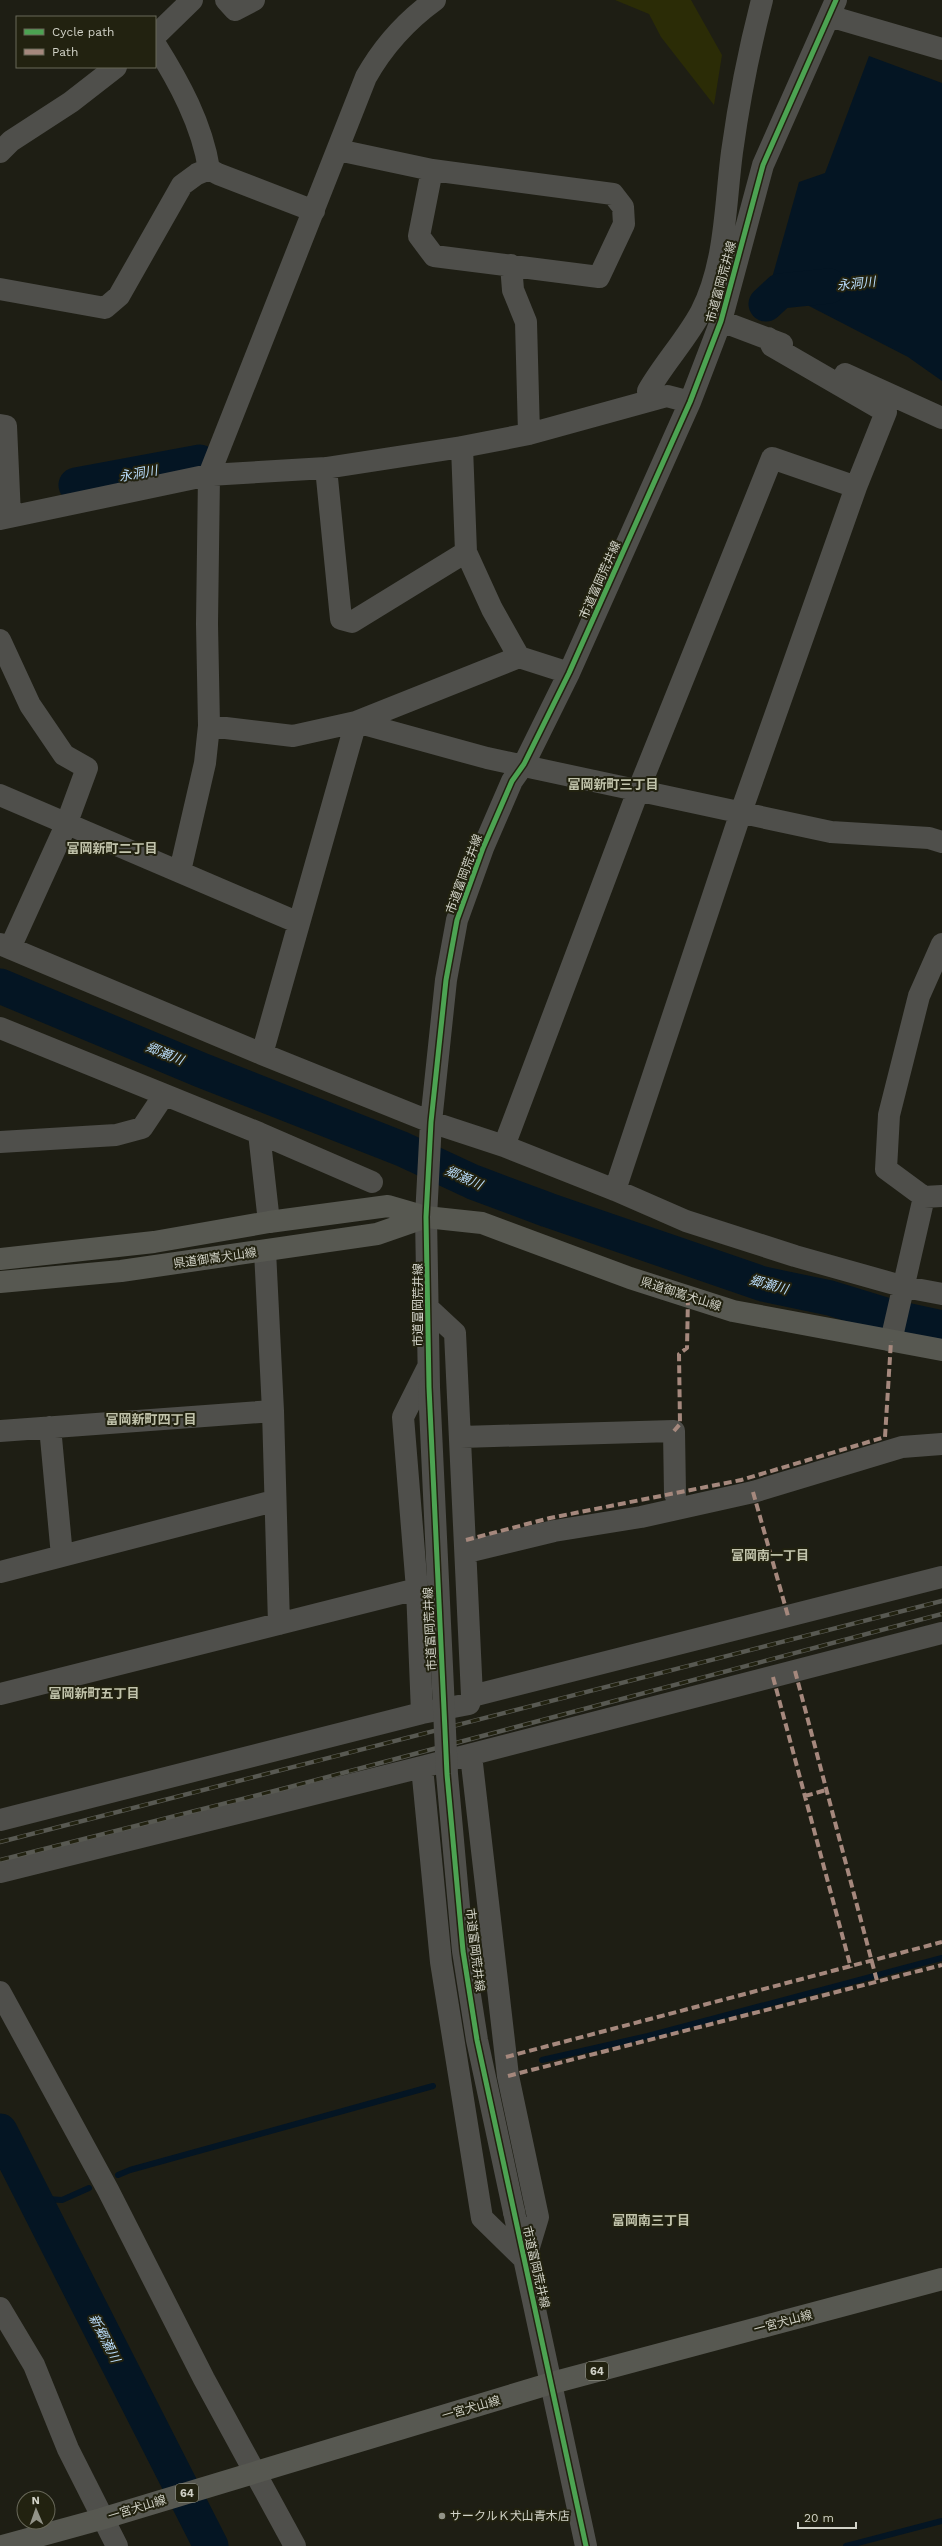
<svg xmlns="http://www.w3.org/2000/svg" width="942" height="2546" viewBox="0 0 942 2546" font-family="'Work Sans','Noto Sans JP',sans-serif">
	<rect width="100%" height="100%" fill="#1e1e14"/>
	<path fill="#2b2c06" d="M 615,0 L 691,0 L 722,55 L 714,105 L 661,37 L 649,14 Z"/>
	<path fill="#041523" d="M 869,56 L 942,83 L 942,381 L 908,357 L 780,291 L 772,278 L 799,182 L 825,173 Z"/>
	<g fill="none" stroke-linecap="round" stroke-linejoin="round">
		<path stroke="#041523" stroke-width="6" d="M 542,2060 L 648,2036 L 942,1958
			M 118,2175 L 130,2170 L 433,2086
			M 33,2198 L 62,2200 L 89,2188
			M 846,2546 L 942,2521"/>
		<path stroke="#041523" stroke-width="35" d="M 766,304 L 780,291 L 829,286
			M 76,485 L 200,462
			M 0,986 L 201,1070 L 402,1149 L 473,1182 L 548,1210 L 763,1284 L 830,1298 L 892,1317 L 942,1328
			M 0,2131 L 211,2546"/>
		<path stroke="#4f4f4b" stroke-width="22" d="M 226,0 L 235,10 L 254,0
			M 829,16 L 942,49
			M 155,36 L 192,0
			M 155,44 C 179,82 202,124 209,169 L 218,174 L 314,211
			M 338,150 L 432,170 L 613,194 L 623,207 L 624,224 L 599,277 L 434,256 L 419,236 L 432,170
			M 0,152 L 11,141 L 71,102 L 116,67
			M 511,265 L 513,290 L 526,322 L 529,434
			M 0,289 L 105,308 L 119,296 L 182,185 L 197,174 L 209,169
			M 721,321 L 782,344
			M 845,374 L 942,418
			M 650,399 L 648,391 C 664,363 686,340 701,312 C 726,263 725,205 732,152 C 739,101 749,50 762,0
			M 0,425 L 6,426 L 10,516
			M 462,447 L 466,552 L 492,609 L 519,657 L 569,673
			M 326,468 L 341,619 L 352,622 L 466,552
			M 0,519 L 209,475 L 326,468 L 462,447 L 529,434 L 667,396 L 690,402
			M 0,640 L 30,705 L 64,755 L 87,768 L 66,825 L 10,948
			M 209,726 L 293,736 L 356,722 L 519,657
			M 0,795 L 299,923
			M 180,871 L 205,763 L 209,726 L 207,624 L 209,475 L 366,77 C 384,45 406,21 435,0
			M 0,944 L 262,1054 L 431,1122 L 504,1146 L 615,1190 L 686,1221 L 795,1256 L 905,1287 L 942,1294
			M 942,944 L 919,996 L 889,1115 L 886,1169 L 924,1197 L 942,1196
			M 0,1028 L 259,1133 L 269,1222
			M 262,1054 L 356,722 L 487,758 L 831,832 L 929,838 L 942,842
			M 259,1133 L 372,1182
			M 0,1142 L 116,1135 L 142,1128 L 164,1095
			M 504,1146 L 638,791 L 772,458 L 856,487 L 886,412 L 772,346 L 768,338
			M 615,1190 L 741,812 L 856,487
			M 265,1251 L 273,1411 L 279,1624
			M 891,1341 L 924,1197
			M 429,1387 L 426,1217 L 431,1122 L 446,980 L 457,920 L 483,848 L 512,781 L 524,764 L 569,673 L 690,402 L 721,321 L 763,165 L 836,0
			M 50,1427 L 62,1556
			M 0,1431 L 273,1411
			M 461,1437 L 674,1431 L 675,1494
			M 467,1552 L 554,1531 L 641,1517 L 753,1492 L 902,1447 L 942,1444
			M 0,1572 L 274,1501
			M 0,1694 L 417,1589
			M 472,1696 L 942,1577
			M 422,1713 L 417,1589 L 403,1417 L 428,1367
			M 422,1767 L 441,1962 L 482,2218 L 525,2260 L 538,2217 L 508,2076 L 471,1755
			M 0,1820 L 422,1713 L 469,1704 L 472,1696 L 455,1333 L 426,1306
			M 0,1872 L 422,1767 L 942,1633
			M 0,1992 L 108,2190 L 204,2379 L 295,2546
			M 514,2212 L 586,2546
			M 0,2308 L 34,2365 L 68,2449 L 117,2546"/>
		<path stroke="#575851" stroke-width="22" d="M 0,1259 L 154,1242 L 269,1222 L 388,1206 L 426,1217 L 482,1223 L 630,1278 L 733,1311 L 942,1350
			M 0,1282 L 121,1271 L 377,1234 L 426,1217
			M 2,2546 L 101,2519 L 552,2383 L 942,2279"/>
		<defs>
			<path id="rail" d="M 0,1842 L 942,1601
				M 0,1860 L 286,1788 L 942,1614"/>
		</defs>
		<use href="#rail" stroke="#585952" stroke-width="4.5"/>
		<use href="#rail" stroke="#222210" stroke-width="3" stroke-dasharray="9" stroke-linecap="butt"/>
		<path stroke="#4f4f4b" stroke-width="22" d="M 429,1387 L 447,1774 L 463,1951 L 477,2040 L 514,2212"/>
		<path stroke="#a5887d" stroke-width="4" stroke-dasharray="8 4" stroke-linecap="butt" d="M 674,1431 L 680,1424 L 679,1354 L 687,1348 L 688,1297
			M 753,1492 L 788,1616
			M 466,1540 L 550,1518 L 741,1480 L 885,1437 L 891,1341
			M 795,1671 L 877,1981
			M 773,1677 L 851,1968
			M 805,1796 L 826,1790
			M 506,2057 L 942,1942
			M 508,2076 L 942,1965"/>
		<defs>
			<path id="cycleway" d="M 586,2546 L 477,2040 L 463,1951 L 447,1774 L 429,1387 L 426,1217 L 431,1122 L 446,980 L 457,920 L 483,848 L 512,781 L 524,764 L 569,673 L 690,402 L 721,321 L 763,165 L 836,0"/>
		</defs>
		<use href="#cycleway" stroke="#222210" stroke-width="8"/>
		<use href="#cycleway" stroke="#4ca352" stroke-width="5"/>
	</g>
	<circle fill="#929388" stroke="#222210" stroke-width="1.5" cx="442" cy="2516" r="4"/>
	<g text-anchor="middle" stroke-width="4" stroke-linejoin="round" paint-order="stroke">
		<g fill="#222210" stroke="#9c9d90" stroke-width="1">
			<rect x="586" y="2362" width="22" height="18" rx="3"/>
			<rect x="176" y="2484" width="22" height="18" rx="3"/>
		</g>
		<g font-size="11" font-weight="bold" fill="#d1d2c7">
			<text x="597" y="2375">64</text>
			<text x="187" y="2497">64</text>
		</g>
		<g font-size="12" fill="#d1d2c7" stroke="#222210">
			<text transform="translate(721 282) rotate(-75)" y="4">市道富岡荒井線</text>
			<text transform="translate(600 580) rotate(-66)" y="4">市道富岡荒井線</text>
			<text transform="translate(464 874) rotate(-70)" y="4">市道富岡荒井線</text>
			<text transform="translate(215 1258) rotate(-8)" y="4">県道御嵩犬山線</text>
			<text transform="translate(681 1294) rotate(18)" y="4">県道御嵩犬山線</text>
			<text transform="translate(418 1305) rotate(-90)" y="4">市道富岡荒井線</text>
			<text transform="translate(430 1629) rotate(-93)" y="4">市道富岡荒井線</text>
			<text transform="translate(475 1950) rotate(83)" y="4">市道富岡荒井線</text>
			<text transform="translate(536 2267) rotate(77)" y="4">市道富岡荒井線</text>
			<text transform="translate(783 2322) rotate(-15)" y="4">一宮犬山線</text>
			<text transform="translate(471 2408) rotate(-16)" y="4">一宮犬山線</text>
			<text transform="translate(137 2508) rotate(-17)" y="4">一宮犬山線</text>
		</g>
		<g font-size="12" fill="#d1d2c7" stroke="#222210" text-anchor="start">
			<text x="450" y="2520">サークルＫ犬山青木店</text>
		</g>
		<g font-size="13" font-style="italic" fill="#baddfb" stroke="#222210">
			<text transform="translate(856 283) rotate(-6)" y="5">永洞川</text>
			<text transform="translate(138 473) rotate(-10)" y="5">永洞川</text>
			<text transform="translate(165 1053) rotate(22)" y="5">郷瀬川</text>
			<text transform="translate(464 1177) rotate(24)" y="5">郷瀬川</text>
			<text transform="translate(769 1284) rotate(15)" y="5">郷瀬川</text>
			<text transform="translate(105 2338) rotate(63)" y="5">新郷瀬川</text>
		</g>
		<g font-size="13" font-weight="bold" fill="#c2c4ac" stroke="#222210">
			<text x="613" y="789">富岡新町三丁目</text>
			<text x="112" y="853">富岡新町二丁目</text>
			<text x="151" y="1424">富岡新町四丁目</text>
			<text x="770" y="1560">富岡南一丁目</text>
			<text x="94" y="1698">富岡新町五丁目</text>
			<text x="651" y="2225">富岡南三丁目</text>
		</g>
	</g>
	<rect x="16" y="16" width="140" height="52" fill="#222210" stroke="#686859"/>
	<rect x="24" y="29" width="20" height="6" fill="#4ca352" stroke="#686859"/>
	<text x="52" y="36" font-size="12" fill="#d1d2c7">Cycle path</text>
	<rect x="24" y="49" width="20" height="6" fill="#a5887d" stroke="#686859"/>
	<text x="52" y="56" font-size="12" fill="#d1d2c7">Path</text>
	<g transform="translate(36 2510) rotate(358)"><circle r="19" fill="#222210" stroke="#686859"/>
	<path d="M0-3L7 15L0 10L-7 15Z" fill="#929388"/>
	<text y="-6" font-size="11" font-weight="bold" text-anchor="middle" fill="#d1d2c7">N</text>
	</g>
	<path d="M798 2522v6h58v-6" fill="none" stroke="#d1d2c7" stroke-width="2"/>
	<text x="804" y="2522" font-size="12" fill="#d1d2c7" stroke="#222210" stroke-width="3" paint-order="stroke">20 m</text>
</svg>
